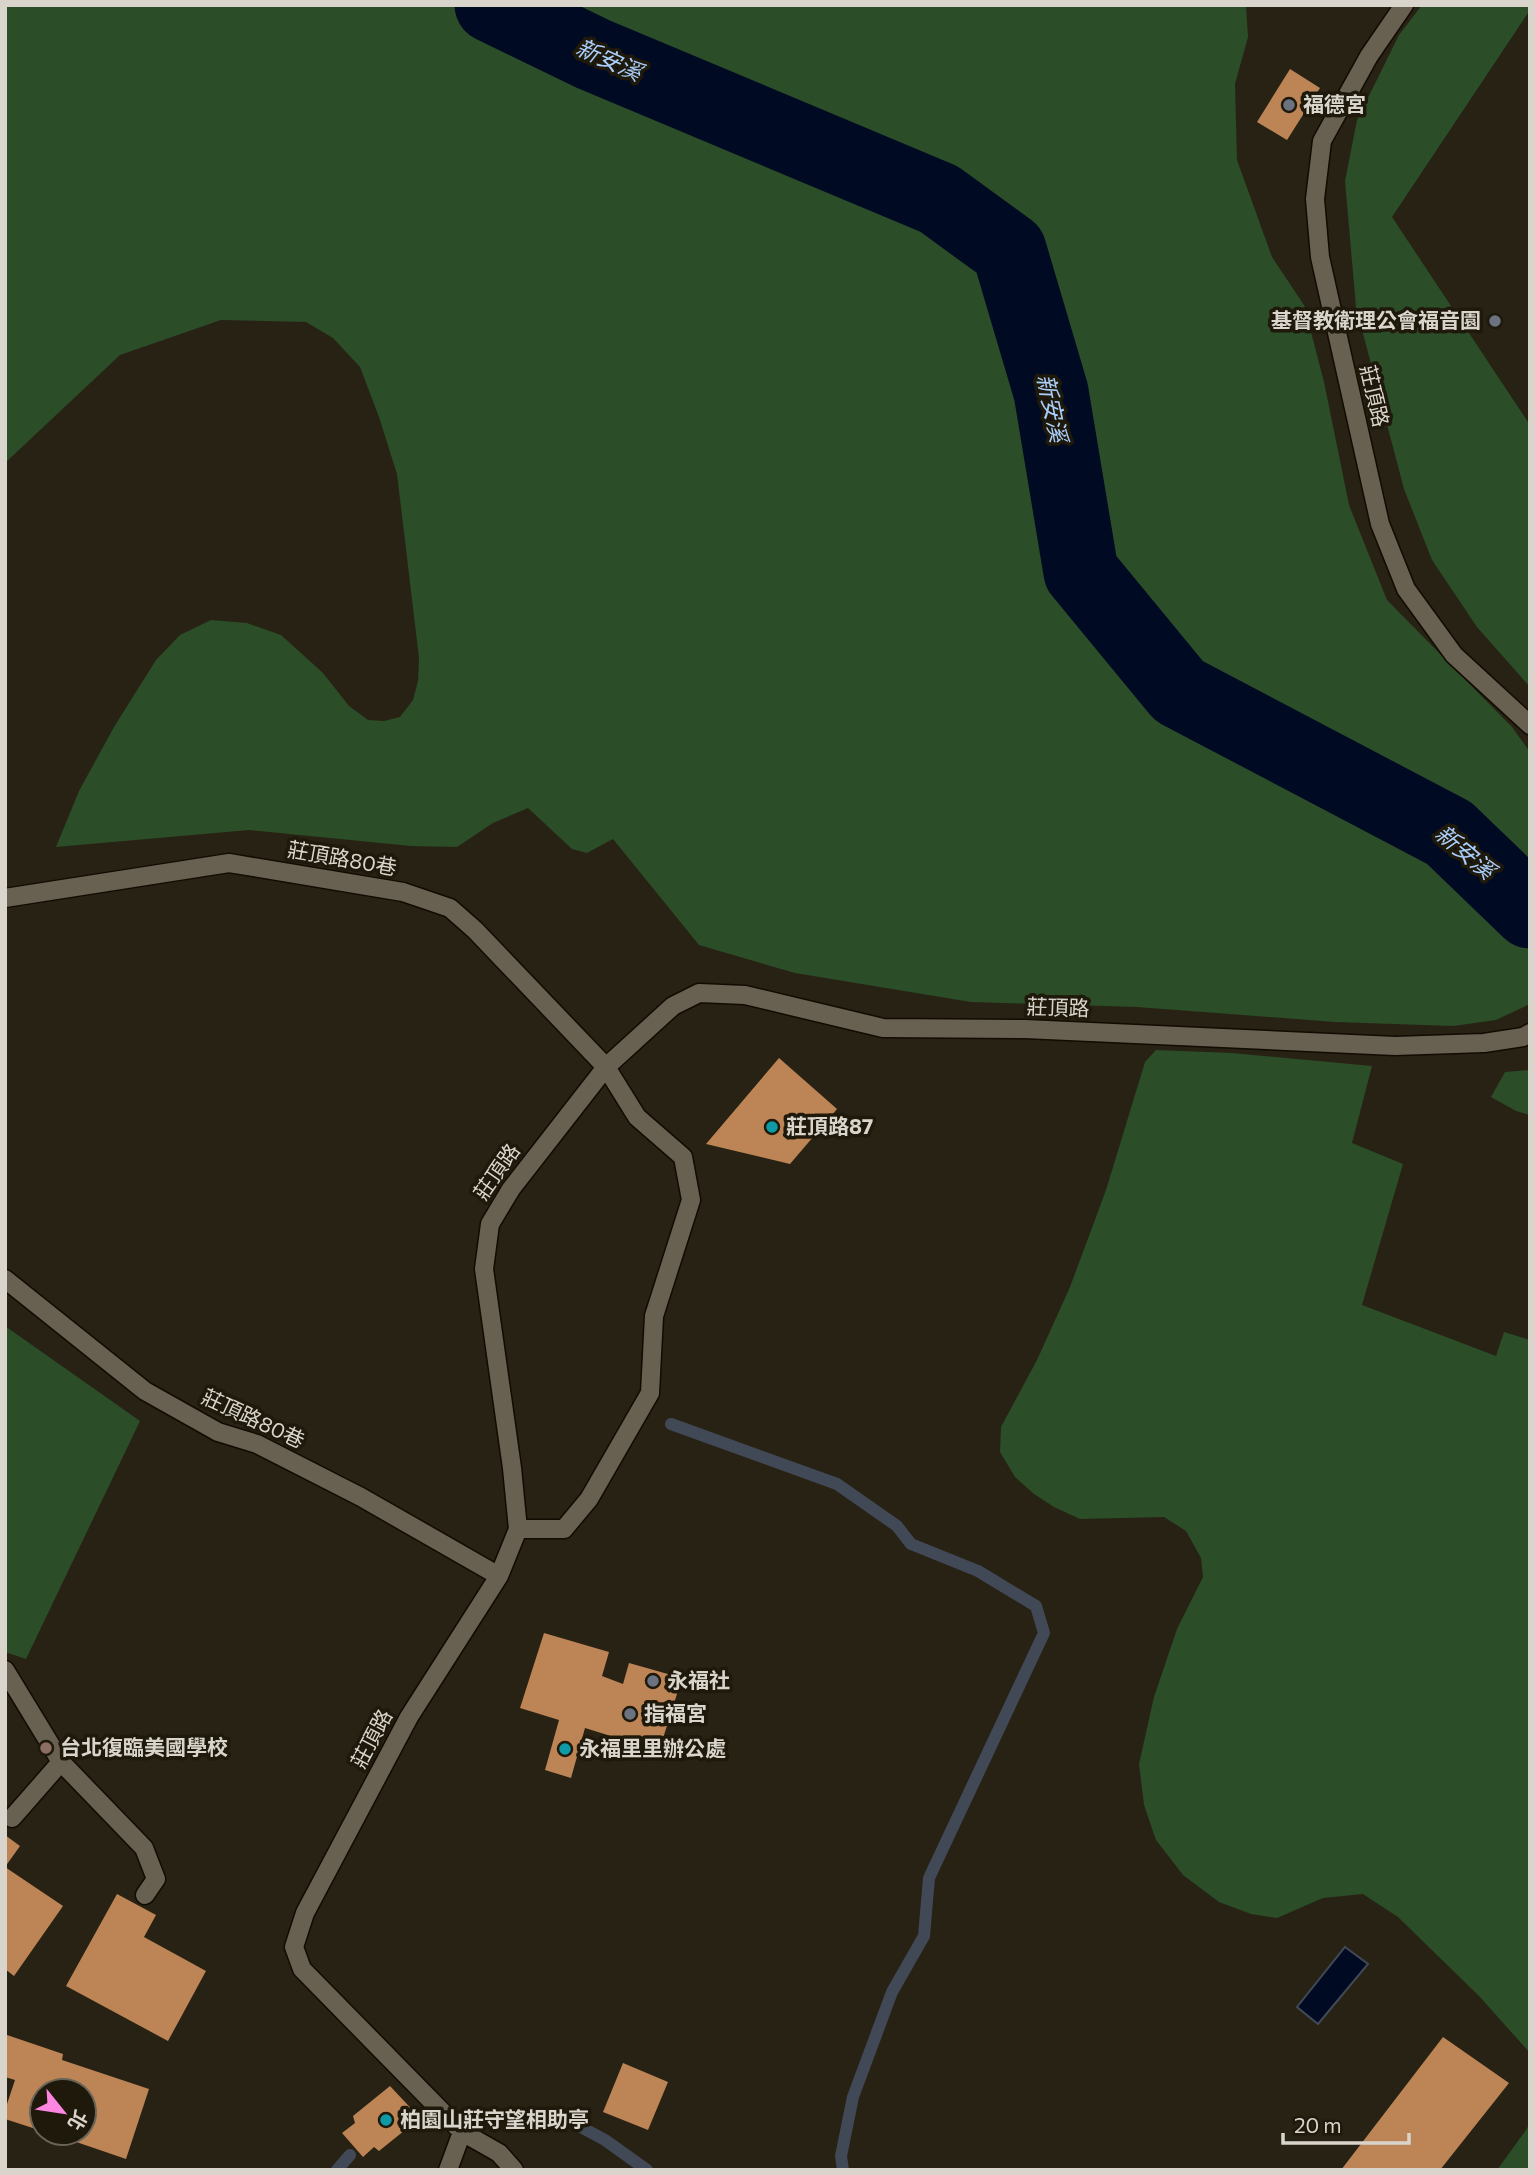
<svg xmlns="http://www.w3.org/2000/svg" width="1535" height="2175" viewBox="0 0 1535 2175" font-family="Commissioner,'Noto Sans TC',sans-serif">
	<rect width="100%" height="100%" fill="#282214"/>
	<path fill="#2b4d28" d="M 5,5 L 1246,5 L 1248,37 L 1235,84 L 1237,160 L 1272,257 L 1304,305 L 1324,382 L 1349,505 L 1387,600 L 1512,727 L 1530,752 L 1530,1004 L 1496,1020 L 1453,1026 L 1335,1022 L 1137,1007 L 971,1002 L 795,973 L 699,945 L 613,839 L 587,853 L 572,849 L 528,808 L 493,823 L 457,847 L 411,846 L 249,830 L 56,847 L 79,791 L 114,727 L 156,660 L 180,635 L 211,620 L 247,623 L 281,635 L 323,673 L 349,706 L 368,720 L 384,721 L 400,717 L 413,700 L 418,681 L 419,658 L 397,474 L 379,417 L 360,367 L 333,338 L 306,322 L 221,320 L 120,355 L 5,463 Z
		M 1422,5 L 1530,5 L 1530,10 L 1392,217 L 1530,425 L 1530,687 L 1477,627 L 1432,560 L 1404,489 L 1356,307 L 1345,181 L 1357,120 L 1399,35 Z
		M 1156,1050 L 1232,1053 L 1372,1066 L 1352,1143 L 1403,1164 L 1362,1305 L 1496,1356 L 1504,1332 L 1530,1340 L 1530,2053 L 1479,1996 L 1398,1917 L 1363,1894 L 1323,1898 L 1277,1918 L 1251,1914 L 1219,1902 L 1183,1875 L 1156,1840 L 1144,1805 L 1139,1764 L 1154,1697 L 1177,1629 L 1203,1577 L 1201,1558 L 1186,1531 L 1164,1517 L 1080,1519 L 1054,1507 L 1034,1494 L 1015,1477 L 1000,1452 L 1001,1427 L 1037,1360 L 1070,1287 L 1106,1190 L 1145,1062 Z
		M 1530,1070 L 1530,1115 L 1516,1111 L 1491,1097 L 1505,1072 Z
		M 5,1326 L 140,1421 L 26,1659 L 5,1652 Z
		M 1530,2123 L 1530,2170 L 1497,2170 L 1526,2130 Z"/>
	<path fill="#000b23" stroke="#414856" stroke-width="2" d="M 1345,1947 L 1368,1964 L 1318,2024 L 1297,2007 Z"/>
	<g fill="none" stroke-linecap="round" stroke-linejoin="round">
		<path stroke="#414856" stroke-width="12" d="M 671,1424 L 837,1484 L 897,1526 L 911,1544 L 978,1571 L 1036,1606 L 1044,1633 L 929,1878 L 924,1936 L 892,1992 L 853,2097 L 841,2156 L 843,2170
			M 579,2126 L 605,2140 L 647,2170
			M 337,2170 L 350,2155"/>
		<path stroke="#000b23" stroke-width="75" d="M 492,5 L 593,54 L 939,199 L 1009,250 L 1051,392 L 1081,572 L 1179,691 L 1449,833 L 1530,911"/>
	</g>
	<path fill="#bd8555" d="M 1290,69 L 1320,88 L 1287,140 L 1257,122 Z
		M 779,1058 L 837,1109 L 790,1164 L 706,1144 Z
		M 544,1633 L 609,1652 L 602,1676 L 623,1684 L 629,1663 L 682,1678 L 659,1751 L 585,1728 L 571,1778 L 545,1770 L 559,1720 L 520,1708 Z
		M 5,1835 L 20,1846 L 5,1867 Z
		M 5,1867 L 63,1906 L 14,1976 L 5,1969 Z
		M 117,1894 L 156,1915 L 144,1937 L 206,1971 L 168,2041 L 66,1986 Z
		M 7,2035 L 63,2054 L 62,2060 L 149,2089 L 126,2159 L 50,2133 L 84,2133 L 84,2091 L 42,2091 L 42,2131 L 5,2119 L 5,2110 L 15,2080 L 5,2077 Z
		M 1443,2037 L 1509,2083 L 1440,2170 L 1341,2170 Z
		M 623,2063 L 668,2082 L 648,2130 L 603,2112 Z
		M 390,2086 L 420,2118 L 379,2151 L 374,2147 L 363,2157 L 342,2133 L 355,2123 L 353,2116 Z"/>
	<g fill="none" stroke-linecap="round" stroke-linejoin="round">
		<defs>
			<path id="service" d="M 5,1670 L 61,1762 L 144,1848 L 156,1879 L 145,1895
				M 12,1818 L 61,1762"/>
			<path id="minor" d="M 1404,5 L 1369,56 L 1322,141 L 1315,199 L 1320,257 L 1380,524 L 1406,589 L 1454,655 L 1530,725
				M 5,898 L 229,863 L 403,892 L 450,908 L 475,930 L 606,1067 L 637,1117 L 683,1157 L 691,1200 L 654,1316 L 650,1393 L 589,1499 L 564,1529 L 518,1529
				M 5,1279 L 145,1391 L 218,1432 L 257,1444 L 361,1497 L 499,1576
				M 448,2170 L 462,2132
				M 514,2170 L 499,2153 L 462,2132 L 302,1969 L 294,1947 L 305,1913 L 409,1717 L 499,1576 L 518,1529 L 512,1468 L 484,1269 L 490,1224 L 511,1189 L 606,1067 L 673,1006 L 699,993 L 745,995 L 883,1028 L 1025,1029 L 1395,1046 L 1484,1043 L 1523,1037 L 1530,1033"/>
		</defs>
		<use href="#service" stroke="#110b02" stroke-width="21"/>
		<use href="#minor" stroke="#110b02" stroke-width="21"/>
		<use href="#service" stroke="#686151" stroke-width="18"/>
		<use href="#minor" stroke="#686151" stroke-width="18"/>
	</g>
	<g fill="#6b7280" stroke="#1f190b" stroke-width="2.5">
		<circle cx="1289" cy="105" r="7"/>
		<circle cx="1495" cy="321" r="7"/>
		<circle cx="653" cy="1681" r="7"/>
		<circle cx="630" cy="1714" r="7"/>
	</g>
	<g fill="#0f9aa8" stroke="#1f190b" stroke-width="2.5">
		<circle cx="772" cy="1127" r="7"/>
		<circle cx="565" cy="1749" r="7"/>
		<circle cx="386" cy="2120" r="7"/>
	</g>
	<circle fill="#8d6e63" stroke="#1f190b" stroke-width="2.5" cx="46" cy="1748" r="7"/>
	<g text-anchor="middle" stroke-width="7" stroke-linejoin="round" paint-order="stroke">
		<g font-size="21" font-weight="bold" fill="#d9d5cc" stroke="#1f190b" text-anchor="start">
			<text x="1303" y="112">福德宮</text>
			<text x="1481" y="328" text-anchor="end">基督教衛理公會福音園</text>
			<text x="786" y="1134">莊頂路87</text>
			<text x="667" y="1688">永福社</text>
			<text x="644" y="1721">指福宮</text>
			<text x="60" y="1755">台北復臨美國學校</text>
			<text x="579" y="1756">永福里里辦公處</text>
			<text x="400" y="2127">柏園山莊守望相助亭</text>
		</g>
		<g font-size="21" fill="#d9d5cc" stroke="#1f190b">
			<text transform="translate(1374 396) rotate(77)" y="7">莊頂路</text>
			<text transform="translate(342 859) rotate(10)" y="7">莊頂路80巷</text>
			<text transform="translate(1058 1008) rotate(2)" y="7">莊頂路</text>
			<text transform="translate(497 1172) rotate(-55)" y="7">莊頂路</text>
			<text transform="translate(253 1419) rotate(25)" y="7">莊頂路80巷</text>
			<text transform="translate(372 1739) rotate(-62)" y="7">莊頂路</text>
		</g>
		<g font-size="23" font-style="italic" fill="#a9cefb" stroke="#1f190b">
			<text transform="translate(609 60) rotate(24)" y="8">新安溪</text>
			<text transform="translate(1052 408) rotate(78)" y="8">新安溪</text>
			<text transform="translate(1465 852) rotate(40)" y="8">新安溪</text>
		</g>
	</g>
	<rect width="1535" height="2175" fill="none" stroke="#d9d5cc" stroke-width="14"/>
	<g transform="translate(63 2112) rotate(120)"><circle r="33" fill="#1f190b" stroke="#696458" stroke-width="2"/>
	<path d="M0-5L12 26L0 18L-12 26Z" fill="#fd86e1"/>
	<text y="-10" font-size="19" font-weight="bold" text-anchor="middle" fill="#d9d5cc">北</text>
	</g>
	<path d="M1283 2133v10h126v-10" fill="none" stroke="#d9d5cc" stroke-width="3.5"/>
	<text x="1294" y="2133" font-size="21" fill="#d9d5cc" stroke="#1f190b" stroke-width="5" paint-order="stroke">20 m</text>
</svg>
